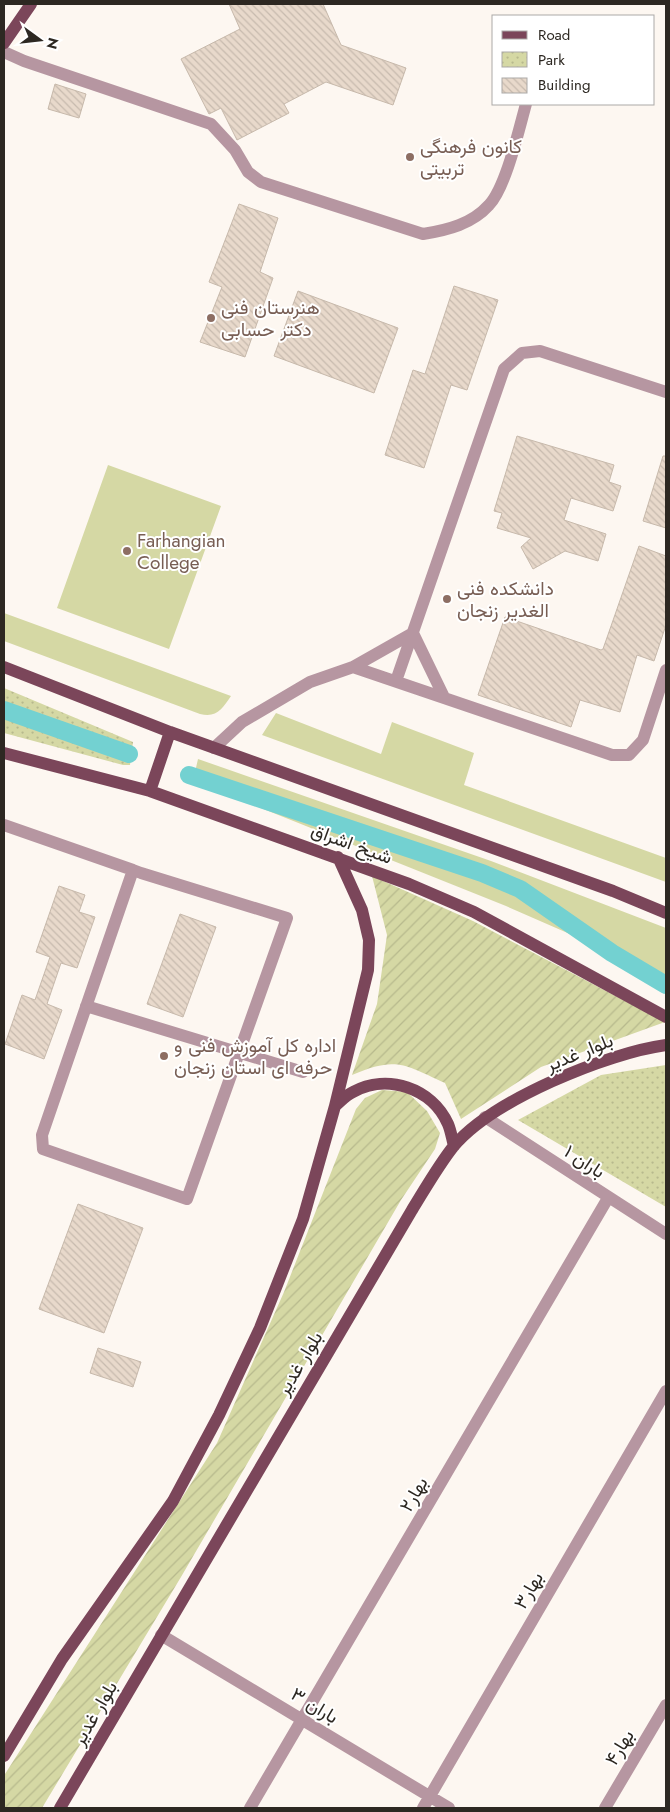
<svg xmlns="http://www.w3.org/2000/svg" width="670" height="1812" viewBox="0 0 670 1812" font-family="Jost,Vazirmatn,sans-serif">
	<defs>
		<pattern id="park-dots" width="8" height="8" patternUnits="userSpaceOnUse" patternTransform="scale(1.25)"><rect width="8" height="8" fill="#d5d8a4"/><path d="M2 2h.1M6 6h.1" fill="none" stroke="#b7b98d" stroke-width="1.8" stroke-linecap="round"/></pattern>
		<pattern id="garden-furrows" width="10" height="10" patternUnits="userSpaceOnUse" patternTransform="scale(1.25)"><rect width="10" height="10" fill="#d5d8a4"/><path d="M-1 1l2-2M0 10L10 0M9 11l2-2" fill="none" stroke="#b7b98d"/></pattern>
		<pattern id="building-back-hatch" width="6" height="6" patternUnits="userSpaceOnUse" patternTransform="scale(1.25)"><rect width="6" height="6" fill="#e8d9cb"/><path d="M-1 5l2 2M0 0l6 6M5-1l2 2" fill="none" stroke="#c7baae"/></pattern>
	</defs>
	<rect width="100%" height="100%" fill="#fdf7f1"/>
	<path fill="#d5d8a4" d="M 108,465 L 221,506 L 169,649 L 57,608 Z
		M 4,613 L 231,696 C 222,709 217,718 200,714 L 4,641 Z
		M 276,713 L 381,754 L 392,722 L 474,753 L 464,785 L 666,858 L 666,882 L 262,735 Z
		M 198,759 L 491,861 L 666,928 L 666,976 L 506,906 L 193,781 Z"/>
	<path fill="url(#park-dots)" d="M 4,688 L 133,742 L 130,765 L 123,765 L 4,733 Z
		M 666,1065 L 666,1207 L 518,1120 L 601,1075 Z"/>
	<path fill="url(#garden-furrows)" d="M 372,876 L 473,921 L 665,1022 L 541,1067 L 461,1119 L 445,1083 C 404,1064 396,1056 352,1075 L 377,1004 L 387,935 Z
		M 382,1090 L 407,1092 L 427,1111 L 440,1133 L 435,1149 L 401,1200 L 181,1577 L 42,1808 L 4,1808 L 5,1774 L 217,1443 L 284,1292 L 356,1109 L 365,1098 Z"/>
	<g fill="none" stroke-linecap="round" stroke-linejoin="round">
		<path stroke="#73d1d1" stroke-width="18" d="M 4,710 L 129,754
			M 189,775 L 482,873 L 520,889 L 612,953 L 666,985"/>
	</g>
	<path fill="url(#building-back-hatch)" stroke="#c7b9ab" d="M 229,4 L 323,4 L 341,45 L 406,68 L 393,105 L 326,82 L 284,104 L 289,113 L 237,140 L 221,108 L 209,114 L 181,59 L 240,29 Z
		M 55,84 L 86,94 L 79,118 L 48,109 Z
		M 239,204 L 278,218 L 260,272 L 273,278 L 245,357 L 200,342 L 222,287 L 209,282 Z
		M 454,286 L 498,300 L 467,390 L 451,385 L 424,468 L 385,455 L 413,370 L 425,374 Z
		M 298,291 L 398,328 L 374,393 L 274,356 Z
		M 517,436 L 614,465 L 609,482 L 621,486 L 613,511 L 571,498 L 564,520 L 606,534 L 598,561 L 565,551 L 533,569 L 521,547 L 531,538 L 497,528 L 502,513 L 494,511 Z
		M 663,456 L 666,456 L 666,528 L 643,521 Z
		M 639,546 L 666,556 L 666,625 L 654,661 L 637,655 L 620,712 L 580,700 L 571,727 L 478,695 L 505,617 L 601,650 L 603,649 Z
		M 59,886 L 85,895 L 79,912 L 95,917 L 77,968 L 61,963 L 47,1004 L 62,1010 L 44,1059 L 5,1044 L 22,995 L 35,1000 L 50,957 L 36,952 Z
		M 180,914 L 216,927 L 183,1017 L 147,1004 Z
		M 78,1204 L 143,1228 L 104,1333 L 39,1309 Z
		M 98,1348 L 141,1362 L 133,1387 L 90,1373 Z"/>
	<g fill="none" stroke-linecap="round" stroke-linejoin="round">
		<path stroke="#b696a1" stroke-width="12" d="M 4,52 L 24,61 L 211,124 L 235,150 L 248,172 L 261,182 L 423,234 C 448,230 472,224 489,205 C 506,187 519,129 526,104
			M 353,667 L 413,633 L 444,697
			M 396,681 L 504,369 L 522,353 L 540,351 L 666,392
			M 214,748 L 242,722 L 310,682 L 353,667 L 612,755 L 629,755 L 643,740 L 666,670
			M 4,825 L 133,870 L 141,873 L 287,918 L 187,1199 L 43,1149 L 42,1135 L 133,870
			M 86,1006 L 303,1072
			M 485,1117 L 666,1234
			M 161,1635 L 449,1808
			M 250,1808 L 608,1198
			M 423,1808 L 666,1391
			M 605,1808 L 666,1705"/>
		<path stroke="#7b465a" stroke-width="12" d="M 4,43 L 31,4
			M 4,667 L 170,732 L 613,891 L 666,913
			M 4,753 L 150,791 L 409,884 L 474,912 L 666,1017
			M 150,791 L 170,732
			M 335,1106 C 340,1102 346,1095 353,1092 C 387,1073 432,1088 448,1124 C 451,1131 452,1139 454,1146
			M 4,1756 L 62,1659 L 173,1501 L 219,1415 L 260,1328 L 303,1219 L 335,1106 L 368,970 L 369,940 L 362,910 L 338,857
			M 60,1808 L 412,1210 C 425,1189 438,1166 453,1147 C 492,1100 607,1053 666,1045"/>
	</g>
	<g fill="#8d6e63" stroke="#fff" stroke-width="2">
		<circle cx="410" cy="157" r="5"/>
		<circle cx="211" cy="318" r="5"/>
		<circle cx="127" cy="551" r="5"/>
		<circle cx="447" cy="599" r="5"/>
		<circle cx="164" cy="1056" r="5"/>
	</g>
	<g text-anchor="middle" stroke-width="4" stroke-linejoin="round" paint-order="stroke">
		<g font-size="19" fill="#785e54" stroke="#fff" text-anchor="start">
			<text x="420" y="153">کانون فرهنگی<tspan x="420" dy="22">تربیتی</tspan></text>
			<text x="221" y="314">هنرستان فنی<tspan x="221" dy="22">دکتر حسابی</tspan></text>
			<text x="137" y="547">Farhangian<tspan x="137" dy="22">College</tspan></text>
			<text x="457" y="595">دانشکده فنی<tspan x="457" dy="22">الغدیر زنجان</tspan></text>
			<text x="174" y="1052">اداره کل آموزش فنی و<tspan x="174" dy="22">حرفه ای استان زنجان</tspan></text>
		</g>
		<g font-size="19" fill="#2d2822" stroke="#fff">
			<text transform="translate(352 843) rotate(20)" y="7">شیخ اشراق</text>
			<text transform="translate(579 1052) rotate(-22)" y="7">بلوار غدیر</text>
			<text transform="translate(585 1161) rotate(33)" y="7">باران ۱</text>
			<text transform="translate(299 1363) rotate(-59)" y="7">بلوار غدیر</text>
			<text transform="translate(413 1494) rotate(-60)" y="7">بهار۲</text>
			<text transform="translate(528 1590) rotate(-60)" y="7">بهار۳</text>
			<text transform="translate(315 1705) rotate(31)" y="7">باران ۳</text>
			<text transform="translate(94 1713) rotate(-60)" y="7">بلوار غدیر</text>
			<text transform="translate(619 1747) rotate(-59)" y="7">بهار۴</text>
		</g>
	</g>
	<rect width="670" height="1812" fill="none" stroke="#2d2822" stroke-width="10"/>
	<rect x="492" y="15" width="162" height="90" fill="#ffffff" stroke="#aba9a7"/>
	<rect x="502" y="31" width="25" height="8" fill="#7b465a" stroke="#aba9a7"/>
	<text x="538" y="40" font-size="15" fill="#2d2822">Road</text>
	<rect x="502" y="52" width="25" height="15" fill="url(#park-dots)" stroke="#aba9a7"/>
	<text x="538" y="65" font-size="15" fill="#2d2822">Park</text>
	<rect x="502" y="78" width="25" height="15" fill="url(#building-back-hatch)" stroke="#aba9a7"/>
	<text x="538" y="90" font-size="15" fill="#2d2822">Building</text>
	<g transform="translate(40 40) rotate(105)" stroke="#ffffff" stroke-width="4" paint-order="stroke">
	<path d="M0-4L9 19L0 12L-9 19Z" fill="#2d2822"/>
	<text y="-8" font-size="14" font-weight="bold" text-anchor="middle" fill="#2d2822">N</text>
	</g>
</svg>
